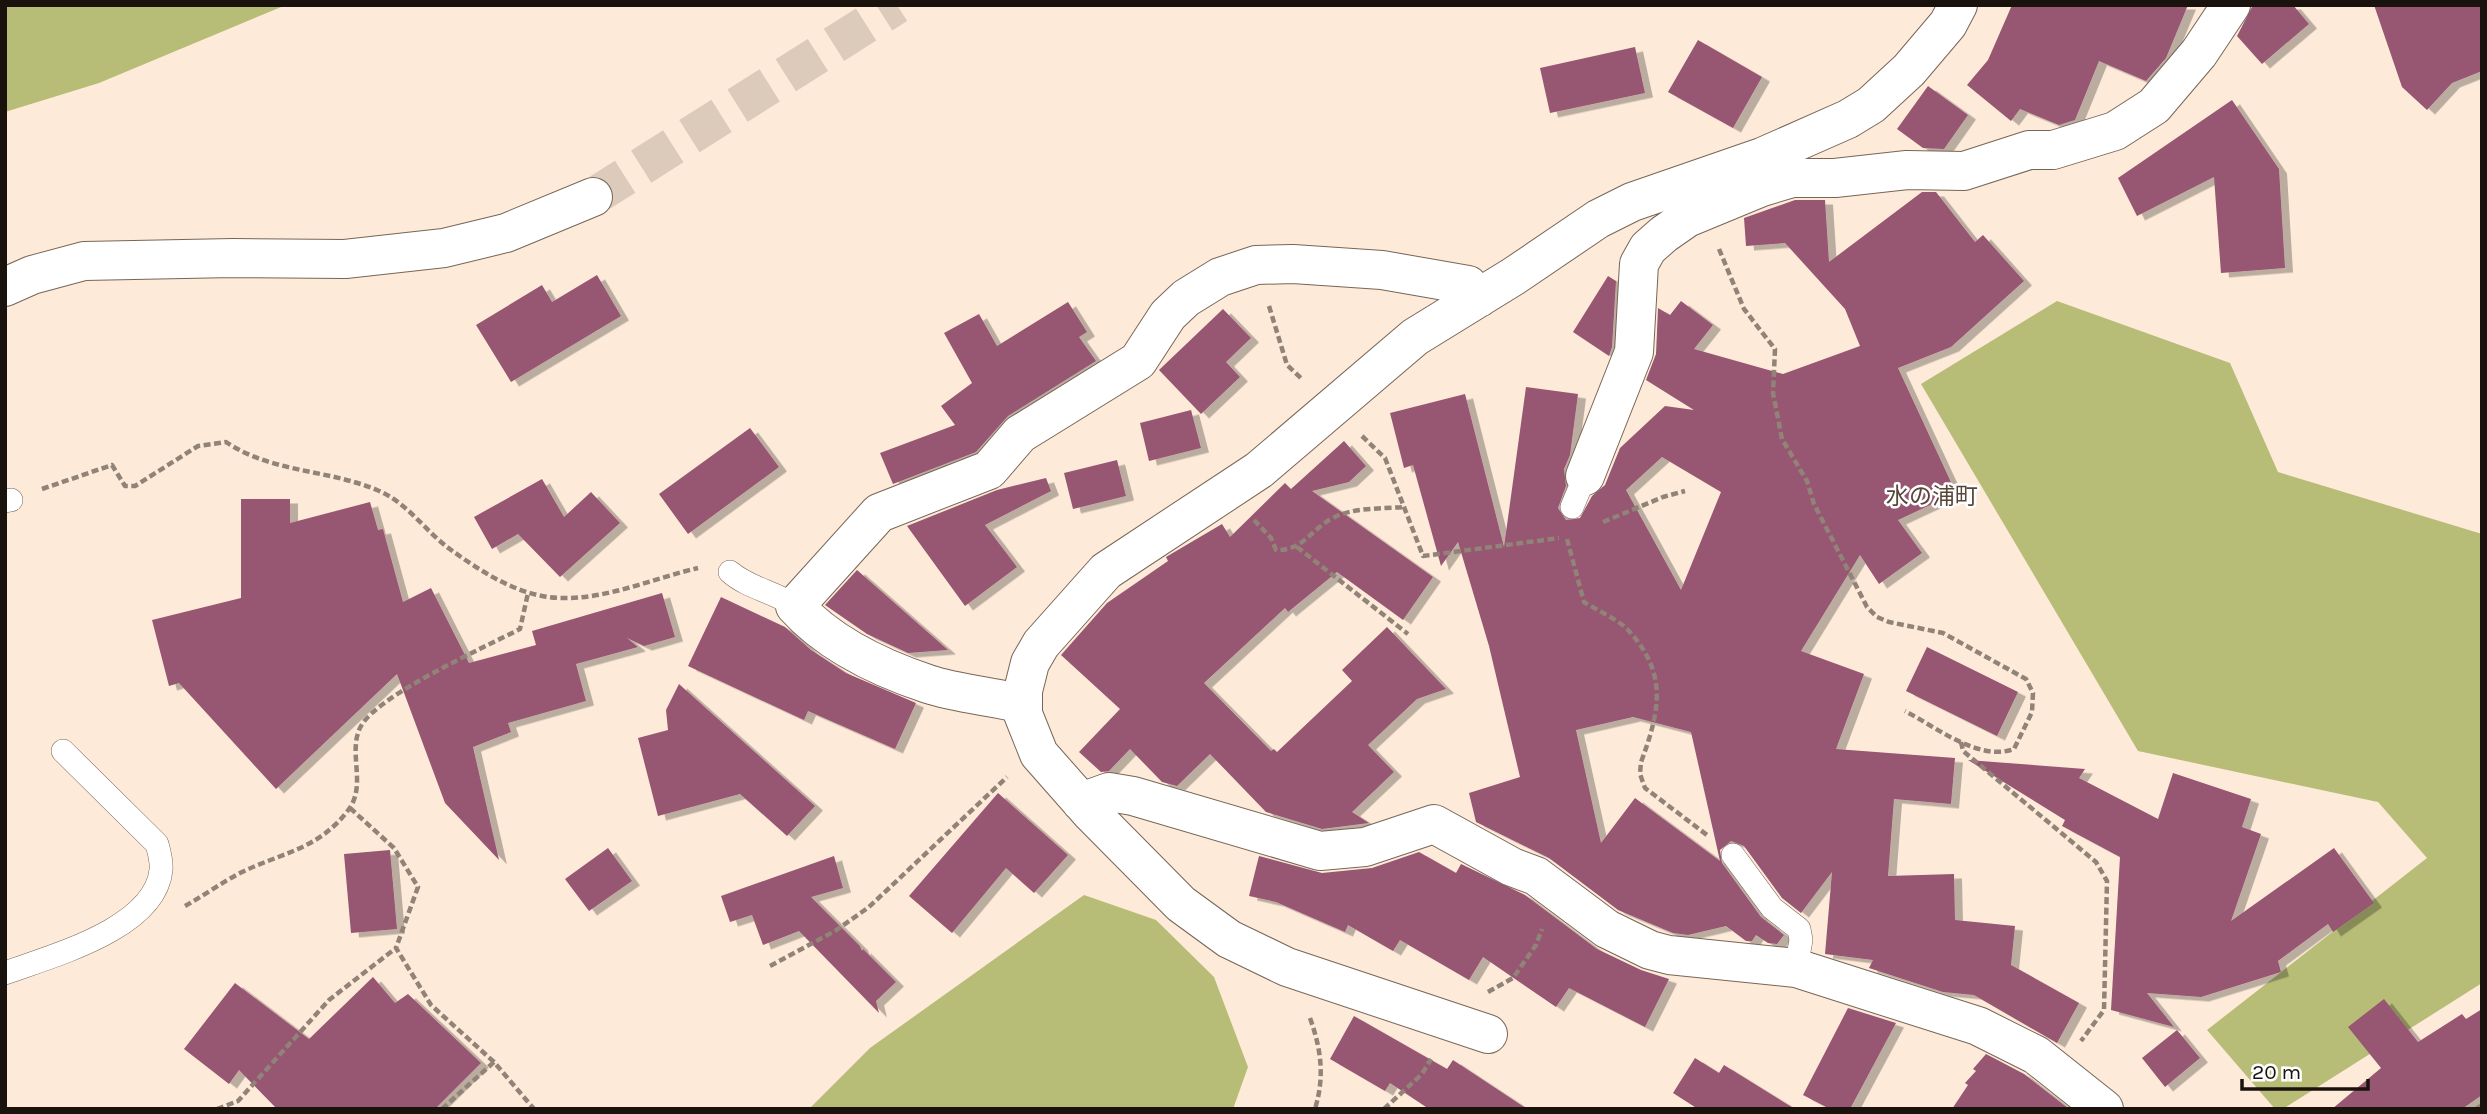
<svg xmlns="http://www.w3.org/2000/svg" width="2487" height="1114" viewBox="0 0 2487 1114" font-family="Karla,'Noto Sans JP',sans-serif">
	<defs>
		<filter id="shadow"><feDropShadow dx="8" dy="4.5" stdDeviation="0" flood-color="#0004"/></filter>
	</defs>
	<rect width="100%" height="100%" fill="#feead9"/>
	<path fill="#b7bd77" d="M 5,5 L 286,5 L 99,83 L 5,112 Z
		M 2057,301 L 2230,363 L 2278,472 L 2482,534 L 2482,983 L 2283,1109 L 2275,1109 L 2207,1030 L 2427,858 L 2378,802 L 2138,751 L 1921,384 Z
		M 1084,895 L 1156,920 L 1214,977 L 1248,1067 L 1233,1109 L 809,1109 L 870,1048 Z"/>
	<path fill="#975672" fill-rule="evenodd" filter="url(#shadow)" d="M 2012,5 L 2188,5 L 2166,58 L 2146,81 L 2099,61 L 2075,120 L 2059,125 L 2020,109 L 2011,121 L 1967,85 L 1988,60 Z
		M 2253,5 L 2293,5 L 2309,24 L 2262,64 L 2237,36 Z
		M 2374,5 L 2482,5 L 2482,71 L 2452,83 L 2427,110 L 2402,87 Z
		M 1698,40 L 1762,77 L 1733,128 L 1668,92 Z
		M 1635,47 L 1645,93 L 1550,113 L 1540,68 Z
		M 1928,86 L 1968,115 L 1944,149 L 1923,148 L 1897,129 Z
		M 2232,100 L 2279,169 L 2285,268 L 2221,273 L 2214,177 L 2137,216 L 2118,178 Z
		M 1922,192 L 1936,192 L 1975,242 L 1983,235 L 2024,281 L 1951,347 L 1898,368 L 1956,493 L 1898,520 L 1922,553 L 1879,584 L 1860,555 L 1801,651 L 1864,674 L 1836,749 L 1955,758 L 1951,804 L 1894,799 L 1888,876 L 1954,874 L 1955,920 L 2015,926 L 2011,965 L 2079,1003 L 2057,1043 L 1974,995 L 1943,992 L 1869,968 L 1873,960 L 1825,954 L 1832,872 L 1801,913 L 1782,898 L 1744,846 L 1731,841 L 1720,850 L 1722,863 L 1761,917 L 1784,935 L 1777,944 L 1768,943 L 1756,935 L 1752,941 L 1746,941 L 1726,926 L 1688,935 L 1673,933 L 1618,910 L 1549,858 L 1476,822 L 1469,793 L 1520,777 L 1489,646 L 1458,542 L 1441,566 L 1413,465 L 1404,468 L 1390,413 L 1465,394 L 1504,547 L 1526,387 L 1578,394 L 1570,455 L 1564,469 L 1566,486 L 1558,508 L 1566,520 L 1580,518 L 1592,496 L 1605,485 L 1620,448 L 1665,406 L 1694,410 L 1646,380 L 1656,354 L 1658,308 L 1670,315 L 1681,301 L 1713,325 L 1694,349 L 1783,374 L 1860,346 L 1845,309 L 1785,243 L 1746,246 L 1744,218 L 1795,200 L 1825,200 L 1829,262 ZM 1662,457 L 1721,492 L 1681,590 L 1626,490 ZM 1633,717 L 1691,732 L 1720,861 L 1635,798 L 1601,843 L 1576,730 Z
		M 597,275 L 621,316 L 511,382 L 476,325 L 542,285 L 552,302 Z
		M 1608,276 L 1616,281 L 1612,347 L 1609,356 L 1573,332 Z
		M 1068,302 L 1087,332 L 1079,337 L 1096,361 L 1008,416 L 976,452 L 893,484 L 880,453 L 955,425 L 941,406 L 972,383 L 944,333 L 979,314 L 997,346 Z
		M 1223,309 L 1251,338 L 1226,362 L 1240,377 L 1201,414 L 1159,370 Z
		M 1191,410 L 1201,448 L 1149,461 L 1140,423 Z
		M 750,428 L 779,467 L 688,534 L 659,494 Z
		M 1344,441 L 1366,466 L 1349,482 L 1312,491 L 1433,577 L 1403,620 L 1337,572 L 1288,612 L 1285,608 L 1204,683 L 1271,751 L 1274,749 L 1277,752 L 1352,681 L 1342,670 L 1387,627 L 1446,689 L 1417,699 L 1368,745 L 1394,772 L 1352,812 L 1369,823 L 1322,829 L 1266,812 L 1210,754 L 1177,786 L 1162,782 L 1130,749 L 1109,771 L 1101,772 L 1079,752 L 1120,709 L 1061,655 L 1107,603 L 1168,561 L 1166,557 L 1222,524 L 1230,537 L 1285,483 L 1291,489 Z
		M 1117,460 L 1126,496 L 1073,509 L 1064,473 Z
		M 1046,478 L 1051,491 L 985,525 L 1017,567 L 965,606 L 907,526 L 997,490 Z
		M 542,479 L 564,517 L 591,492 L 620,523 L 560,577 L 518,534 L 492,549 L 474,517 Z
		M 241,499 L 290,499 L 290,523 L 370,502 L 378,530 L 383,529 L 403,602 L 431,588 L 469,663 L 536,645 L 532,631 L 662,593 L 675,637 L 644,646 L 627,638 L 638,647 L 576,664 L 586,701 L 508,723 L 511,732 L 473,747 L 499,860 L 445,803 L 397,674 L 276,789 L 179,683 L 169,686 L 152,620 L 241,598 Z
		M 857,570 L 948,650 L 908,653 L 867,634 L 825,605 Z
		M 721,597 L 785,627 L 811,650 L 846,673 L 916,703 L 895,749 L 808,711 L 804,720 L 688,666 Z
		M 1927,647 L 2018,692 L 1997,736 L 1906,691 Z
		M 679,684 L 815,806 L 787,836 L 740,794 L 658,816 L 638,738 L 668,730 L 666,710 Z
		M 1968,760 L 2085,769 L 2079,778 L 2158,819 L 2173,773 L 2251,799 L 2242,827 L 2261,834 L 2231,921 L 2334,848 L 2374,903 L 2333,932 L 2328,924 L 2278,961 L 2281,972 L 2201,997 L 2147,993 L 2174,1027 L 2111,1010 L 2120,857 L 2062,826 L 2065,820 Z
		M 998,793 L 1068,855 L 1034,893 L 1006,868 L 952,933 L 909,896 Z
		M 608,848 L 632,881 L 589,911 L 565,879 Z
		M 390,850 L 397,929 L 351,933 L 344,854 Z
		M 1419,852 L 1456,873 L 1461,864 L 1525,895 L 1597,949 L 1641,970 L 1669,979 L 1645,1027 L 1569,988 L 1556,1007 L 1483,957 L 1469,980 L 1400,940 L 1393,951 L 1348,925 L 1345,932 L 1276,902 L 1249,896 L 1259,856 L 1322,873 L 1372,868 Z
		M 834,856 L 843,888 L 811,897 L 860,946 L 862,951 L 863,949 L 896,982 L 876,1001 L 879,1013 L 799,931 L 763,945 L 752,915 L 730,922 L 721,896 Z
		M 373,977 L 395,1003 L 408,994 L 481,1063 L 435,1109 L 277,1109 L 239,1070 L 229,1084 L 184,1049 L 235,983 L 309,1039 Z
		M 2384,999 L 2418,1042 L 2462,1014 L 2466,1019 L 2482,1009 L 2482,1095 L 2462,1109 L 2332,1109 L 2381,1068 L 2348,1027 Z
		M 1848,1008 L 1896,1023 L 1850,1109 L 1830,1109 L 1803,1095 Z
		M 1354,1016 L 1447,1069 L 1453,1060 L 1527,1109 L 1429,1109 L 1390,1083 L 1385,1091 L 1330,1059 Z
		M 2177,1030 L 2200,1058 L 2165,1087 L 2142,1058 Z
		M 1986,1054 L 2024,1074 L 2069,1109 L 1952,1109 L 1968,1085 L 1965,1083 L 1976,1071 L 1973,1069 Z
		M 1695,1058 L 1719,1073 L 1724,1065 L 1795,1109 L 1698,1109 L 1673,1093 Z"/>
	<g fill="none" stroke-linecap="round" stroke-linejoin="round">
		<path stroke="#dccaba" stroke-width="38" stroke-dasharray="38 19" stroke-linecap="butt" d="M 593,197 L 897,5"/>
		<defs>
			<path id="lane" d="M 5,501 L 11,500
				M 1572,507 L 1585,476
				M 730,572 C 748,588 775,592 795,606
				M 1733,855 L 1772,908 L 1799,929 L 1801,940 L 1796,968
				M 5,973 C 51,956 155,929 161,870 C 162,861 159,852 157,844 L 63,751"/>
			<path id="street" d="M 1585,476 L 1634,352 L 1639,264 L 1648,248 L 1664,234 L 1687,218 L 1762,187 L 1792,178 L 1835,178 L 1907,170 L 1964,171 L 2029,150 L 2053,150 L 2115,131 L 2154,106 L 2199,53 L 2231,5
				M 1023,704 C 992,696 958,694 928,684 C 880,668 829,644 795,606 L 879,513 L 989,470 L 1020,434 L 1138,361 L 1168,315 L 1186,298 L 1220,277 L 1256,265 L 1293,264 L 1382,270 L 1468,285 L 1479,298
				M 1081,802 L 1109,792 L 1133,796 L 1320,851 L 1365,847 L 1434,824 L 1512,867 L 1536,876 L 1607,929 L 1650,950 L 1669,955 L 1796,968 L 1978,1026 L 2036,1055 L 2104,1109
				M 1488,1034 L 1287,967 L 1229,939 L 1181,904 L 1091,813 L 1039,754 L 1023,714 L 1023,691 L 1030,663 L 1041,644 L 1106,571 L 1259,470 L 1415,337 L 1514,276 L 1598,219 L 1632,202 L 1762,157 L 1848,119 L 1871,105 L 1909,70 L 1948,24 L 1958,5"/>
			<path id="secondary" d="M 5,287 L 32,275 L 84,261 L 233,258 L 345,259 L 444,248 L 506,233 L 593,197"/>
		</defs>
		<use href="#lane" stroke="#776657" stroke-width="24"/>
		<use href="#street" stroke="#776657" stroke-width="40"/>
		<use href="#secondary" stroke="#776657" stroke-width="40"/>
		<path stroke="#918377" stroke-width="4.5" stroke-dasharray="7 3.5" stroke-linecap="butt" d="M 1719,249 L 1744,309 L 1775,349 L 1773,393 L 1782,439 L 1807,481 L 1814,504 L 1867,607 L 1877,617 L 1889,622 L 1943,633 L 2026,679 L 2033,693 L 2032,712 L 2014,749 C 1979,762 1936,727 1905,711
			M 1269,306 L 1287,365 L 1302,379
			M 1362,436 L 1385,458 L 1423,556 L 1559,538
			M 42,489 L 112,465 L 125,486 L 135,486 L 198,446 L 226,442 C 272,473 327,469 377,490 C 405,501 424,529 447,547 C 480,571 520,598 563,598 C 607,599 655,578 698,568
			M 1254,520 L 1271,538 L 1276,550 C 1303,551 1311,529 1333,518 C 1353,507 1382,509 1404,507
			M 1603,522 L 1663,497 L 1685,491
			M 1567,539 L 1584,602 C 1598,611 1618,619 1629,631 C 1668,674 1660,711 1641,762 L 1640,774 L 1645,788 L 1707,835
			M 1297,547 L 1408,634
			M 1961,742 L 1963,751 L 2096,862 L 2107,881 L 2104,1010 L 2081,1041
			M 350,808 L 394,848 L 418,887 L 396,948 L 431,1005 L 494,1062 L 534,1109
			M 185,906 C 203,896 221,883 240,873 C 280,853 319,850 349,809 C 367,784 347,751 361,726 C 378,695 485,647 520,629 L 528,593
			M 770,966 L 835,931 L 869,907 L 1007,777
			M 1488,992 L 1513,978 L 1536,945 L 1542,929
			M 1310,1018 C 1321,1049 1325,1076 1315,1109
			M 217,1109 L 238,1101 L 329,1000 L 396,948
			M 442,1109 L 494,1062
			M 1384,1109 L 1422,1074 L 1431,1059
			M 2476,1109 L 2482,1105"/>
		<use href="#lane" stroke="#fff" stroke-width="23"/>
		<use href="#street" stroke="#fff" stroke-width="38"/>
		<use href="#secondary" stroke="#fff" stroke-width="38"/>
	</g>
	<g text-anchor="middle" stroke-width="5" stroke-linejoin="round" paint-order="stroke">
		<g font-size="23" fill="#574739" stroke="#fff">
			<text x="1932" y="504">水の浦町</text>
		</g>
	</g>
	<rect width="2487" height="1114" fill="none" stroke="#1a130d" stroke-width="14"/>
	<path d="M2242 1079v10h126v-10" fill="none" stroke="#1a130d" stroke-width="3.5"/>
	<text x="2252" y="1079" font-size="21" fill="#1a130d" stroke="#ffffff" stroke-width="5" paint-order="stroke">20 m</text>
</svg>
